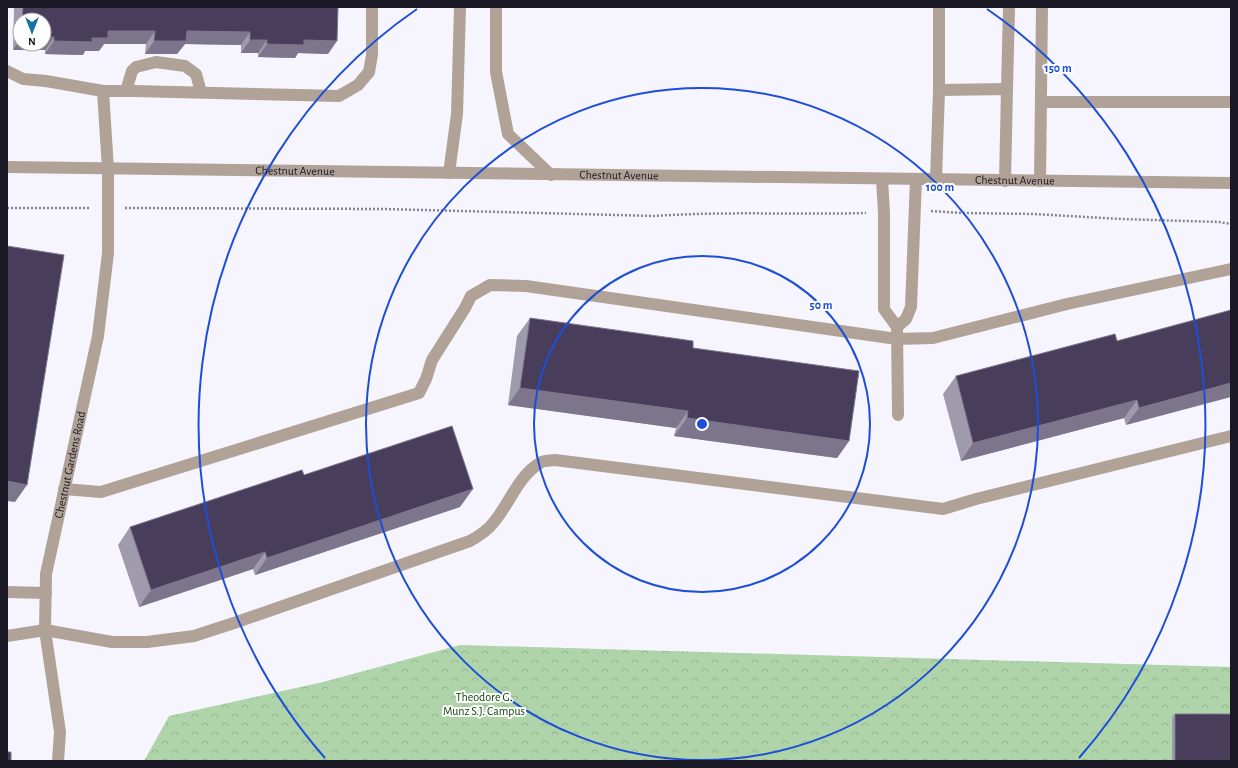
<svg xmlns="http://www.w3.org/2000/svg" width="1238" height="768" viewBox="0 0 1238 768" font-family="'Alegreya Sans',sans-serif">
	<defs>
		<pattern id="forest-crowns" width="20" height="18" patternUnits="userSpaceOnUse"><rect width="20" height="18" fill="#afd4a9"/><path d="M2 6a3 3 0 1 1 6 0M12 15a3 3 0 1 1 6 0" fill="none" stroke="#96b591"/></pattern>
	</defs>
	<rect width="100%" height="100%" fill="#f6f5fd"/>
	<path fill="url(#forest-crowns)" d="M 460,645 L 1231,667 L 1231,761 L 144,761 L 169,716 L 323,682 Z"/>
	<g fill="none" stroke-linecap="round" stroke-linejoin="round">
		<path stroke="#85848e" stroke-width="2.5" stroke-dasharray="2 2" stroke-linecap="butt" d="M 7,208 L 90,208
			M 125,208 L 384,209 L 655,216 C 726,211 796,215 866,213
			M 931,211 L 962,213 L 1034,214 L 1121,219 L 1219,222 L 1231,224"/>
		<g stroke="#b0a297" stroke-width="12">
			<path d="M 496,7 L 496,72 L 508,134 L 551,175"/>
			<path d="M 939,7 L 939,90"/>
			<path d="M 7,71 L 23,79 L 46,81 L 103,91"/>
			<path d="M 1007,89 L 1009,7"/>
			<path d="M 126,91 L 132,71 L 136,67 L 156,62 L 185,66 L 196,74 L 201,92"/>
			<path d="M 1041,102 L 1231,102"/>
			<path id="s1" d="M 7,167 L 1231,183"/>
			<path d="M 449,173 L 457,114 L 460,7"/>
			<path d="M 882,179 L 884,213 L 884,309 L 897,327 L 898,415"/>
			<path d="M 936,179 L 939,90 L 1007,89 L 1005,181"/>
			<path d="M 1040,181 L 1042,7"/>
			<path d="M 897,327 L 906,319 L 911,307 L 916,179"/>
			<path d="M 64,489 L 101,492 L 419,393 L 426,379 L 432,360 L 465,308 L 471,296 L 490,285 L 526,286 L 897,339 L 933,338 L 1067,304 L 1231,269"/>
			<path d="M 7,592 L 46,593"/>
			<path d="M 7,636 L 45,630 L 112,642 L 147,642 L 194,636 L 234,623 L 470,541 C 479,536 488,530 494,522 C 510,503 518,476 540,463 C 544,460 550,461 555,460 L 943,509 L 976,499 L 1231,436"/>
			<path id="s2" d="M 58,761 L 60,732 L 45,630 L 46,574 L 98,336 L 108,253 L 108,169 L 103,91 L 134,91 L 339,96 L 358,85 L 369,72 L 372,55 L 372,7"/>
		</g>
	</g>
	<path fill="#9f9aac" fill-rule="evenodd" d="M 14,7 L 338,7 L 328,54 L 298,53 L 295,58 L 258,57 L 258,53 L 241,53 L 241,45 L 185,44 L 177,54 L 145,54 L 146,44 L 104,44 L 99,51 L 85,51 L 83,55 L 45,54 L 45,50 L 13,50 ZM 20,20 L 44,20 L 20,44 Z
		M 1231,310 L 1126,425 L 1124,418 L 961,461 L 943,394 L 956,376 L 1117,341 Z
		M 530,318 L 693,348 L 849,441 L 837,458 L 674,436 L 676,428 L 508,405 L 517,336 Z
		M 460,507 L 255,575 L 253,569 L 139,607 L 118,545 L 130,527 Z
		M 1175,714 L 1231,761 L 1172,761 L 1172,718 Z"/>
	<path fill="#7c758c" d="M 108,31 L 155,31 L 146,44 L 104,44 L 99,51 L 85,51 L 83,55 L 45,54 L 54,41 L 92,38 Z
		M 187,31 L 250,32 L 241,45 L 185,44 L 177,54 L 145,54 L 154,41 Z
		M 44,37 L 54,37 L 45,50 L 13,50 L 20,40 L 20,44 L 44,44 Z
		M 250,40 L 267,40 L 258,53 L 241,53 Z
		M 304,40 L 337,41 L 328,54 L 298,53 L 295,58 L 258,57 L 267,44 Z
		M 1231,383 L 1231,397 L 1126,425 L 1139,408 Z
		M 520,388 L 688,411 L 676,428 L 508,405 Z
		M 1137,400 L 1124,418 L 961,461 L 973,443 Z
		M 687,418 L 849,441 L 837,458 L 674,436 Z
		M 7,481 L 27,485 L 15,502 L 7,501 Z
		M 473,489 L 460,507 L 255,575 L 267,558 Z
		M 265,552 L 253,569 L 139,607 L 151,590 Z"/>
	<path fill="#483e5b" stroke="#7c758c" d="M 23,7 L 338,7 L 337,41 L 304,40 L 304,45 L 267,44 L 267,40 L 250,40 L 250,32 L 187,31 L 186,41 L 154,41 L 155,31 L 108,31 L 108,38 L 92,38 L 92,42 L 54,41 L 54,37 L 44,37 L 44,20 L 22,20 Z
		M 7,246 L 64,255 L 27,485 L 7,481 Z
		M 1231,310 L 1231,383 L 1139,408 L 1137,400 L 973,443 L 956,376 L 1115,334 L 1117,341 Z
		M 530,318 L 693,341 L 693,348 L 859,371 L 849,441 L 687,418 L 688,411 L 520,388 Z
		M 452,426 L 473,489 L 267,558 L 265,552 L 151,590 L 130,527 L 302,470 L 304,475 Z
		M 1175,714 L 1231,714 L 1231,761 L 1175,761 Z
		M 7,752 L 11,752 L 11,761 L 7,761 Z"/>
	<g fill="none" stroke="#1d4ed8" stroke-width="2">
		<circle cx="702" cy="424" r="168"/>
		<circle cx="702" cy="424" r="336"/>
		<path d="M325 758A504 504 0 0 1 417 9M987 9A504 504 0 0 1 1079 758"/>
	</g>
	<g text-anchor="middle" stroke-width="4" stroke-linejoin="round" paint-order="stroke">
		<g font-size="12" fill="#1a1825" stroke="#fff">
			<text dy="4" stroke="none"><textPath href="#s1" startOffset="288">Chestnut Avenue</textPath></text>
			<text dy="4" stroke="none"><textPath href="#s1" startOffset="612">Chestnut Avenue</textPath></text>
			<text dy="4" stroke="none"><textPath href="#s1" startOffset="1008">Chestnut Avenue</textPath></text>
			<text dy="4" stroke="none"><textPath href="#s2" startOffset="300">Chestnut Gardens Road</textPath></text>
		</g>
		<g font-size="12" fill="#0f4309" stroke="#fff">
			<text x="484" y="701">Theodore G.<tspan x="484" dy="14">Munz S.J. Campus</tspan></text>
		</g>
	</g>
	<circle cx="702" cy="424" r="6" fill="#1d4ed8" stroke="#fff" stroke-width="2"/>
	<g font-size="12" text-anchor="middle" font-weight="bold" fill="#1d4ed8" stroke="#fff" stroke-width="4" stroke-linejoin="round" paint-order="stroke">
		<text x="1058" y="72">150 m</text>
		<text x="940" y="191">100 m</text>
		<text x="821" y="309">50 m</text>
	</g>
	<rect width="1238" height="768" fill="none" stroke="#1a1825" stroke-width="16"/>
	<g transform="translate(32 32) rotate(180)"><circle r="19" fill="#ffffff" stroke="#a3a3a8"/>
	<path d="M0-3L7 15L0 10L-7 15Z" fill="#1674a2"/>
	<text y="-6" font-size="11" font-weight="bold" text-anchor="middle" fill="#1a1825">N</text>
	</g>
</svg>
